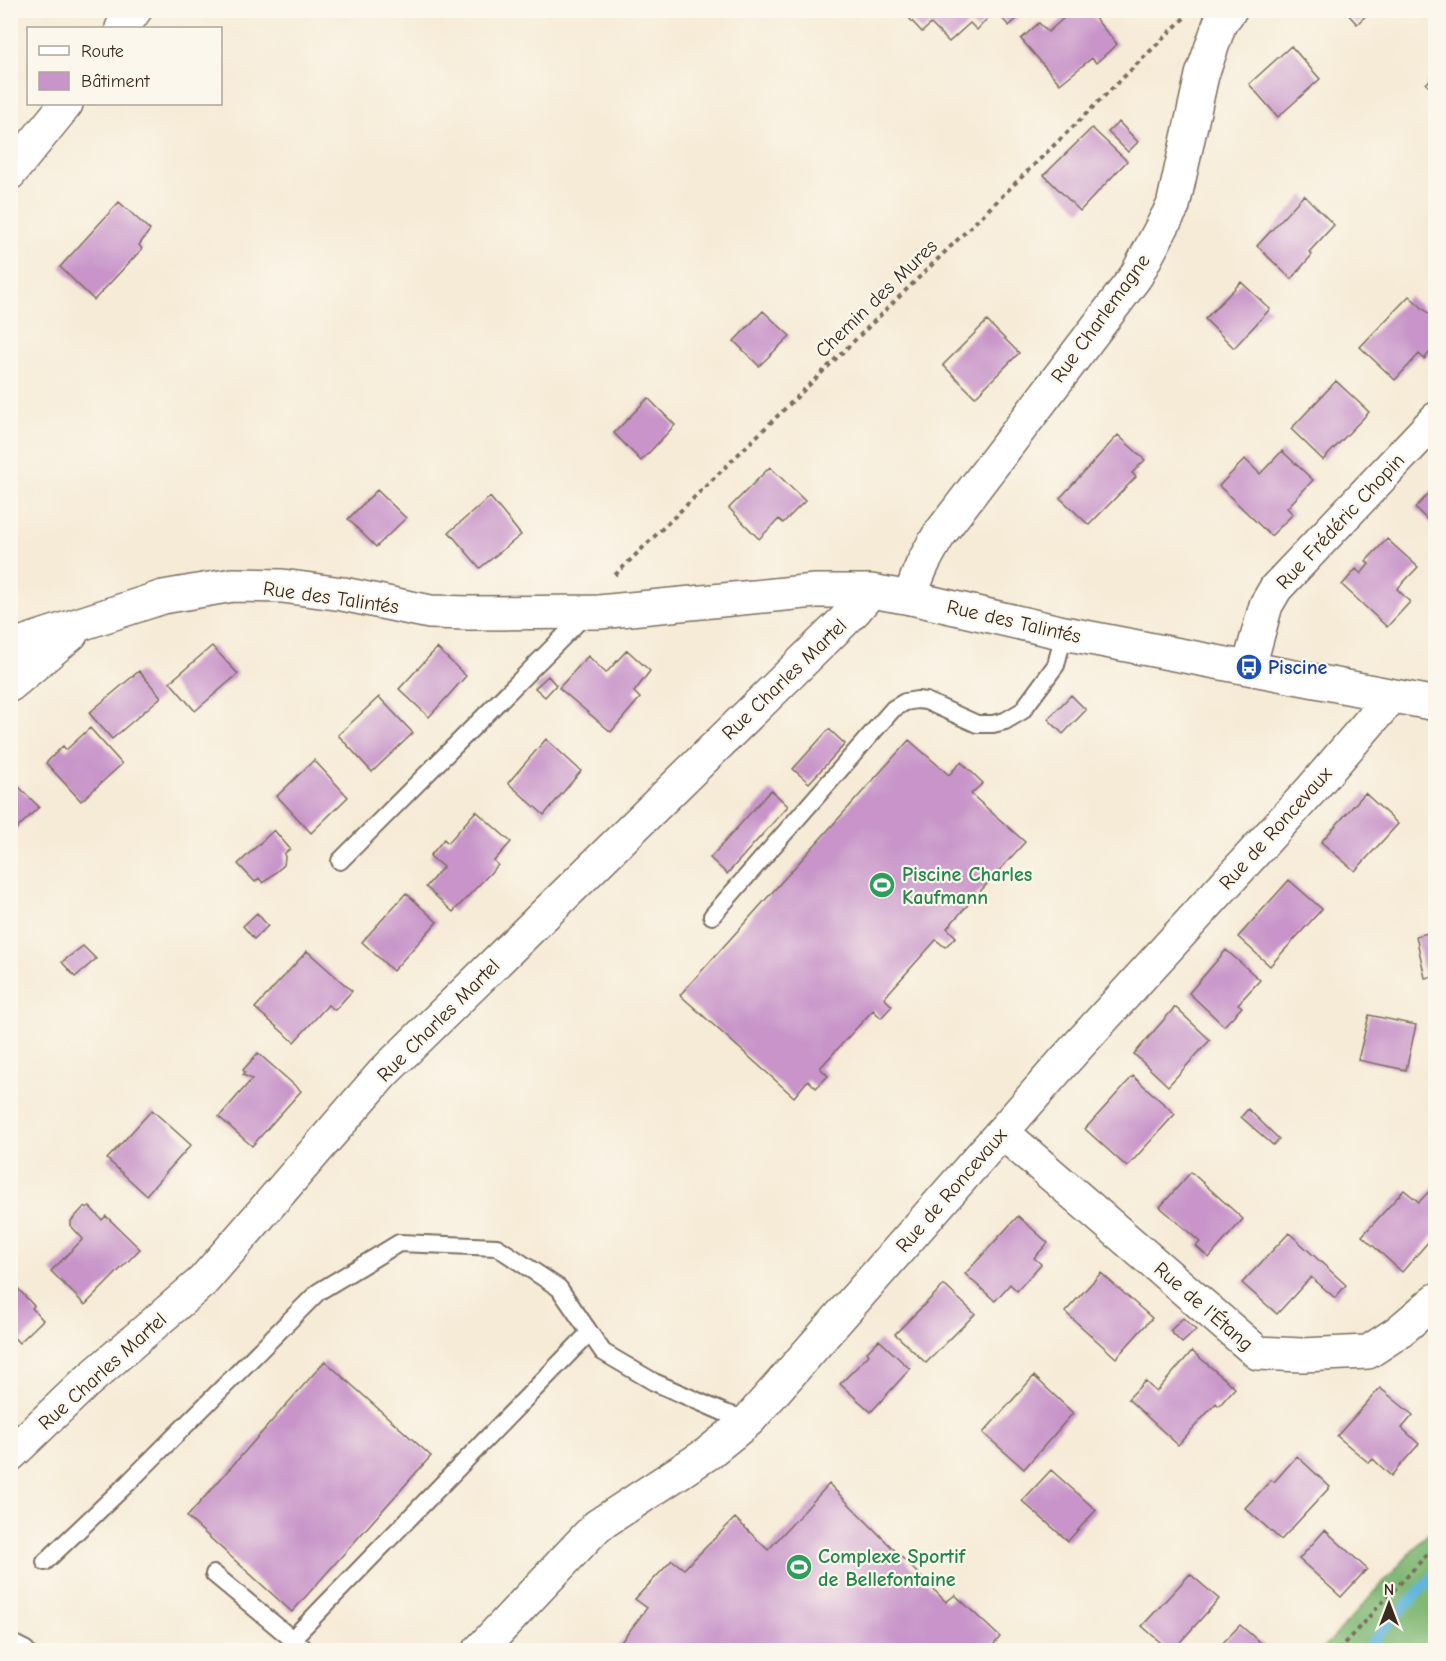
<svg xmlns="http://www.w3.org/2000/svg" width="1446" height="1661" viewBox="0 0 1446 1661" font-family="'Comic Neue',sans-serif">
	<rect width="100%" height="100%" fill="#fbf7ec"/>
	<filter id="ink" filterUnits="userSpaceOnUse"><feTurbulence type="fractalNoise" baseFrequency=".0167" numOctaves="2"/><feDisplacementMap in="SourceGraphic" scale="12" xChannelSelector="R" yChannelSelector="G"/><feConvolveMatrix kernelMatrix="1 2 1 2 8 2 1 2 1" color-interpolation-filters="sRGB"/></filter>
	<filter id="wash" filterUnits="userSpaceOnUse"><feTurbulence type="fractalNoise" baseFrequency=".008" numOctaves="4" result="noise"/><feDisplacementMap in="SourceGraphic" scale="24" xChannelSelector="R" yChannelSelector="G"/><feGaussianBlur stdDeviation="1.35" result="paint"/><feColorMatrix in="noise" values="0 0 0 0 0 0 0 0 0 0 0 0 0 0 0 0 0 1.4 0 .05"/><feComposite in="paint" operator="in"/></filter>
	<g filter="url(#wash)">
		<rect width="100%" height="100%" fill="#f6ebd7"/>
		<path fill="#80b874" stroke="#5e7149" stroke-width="1.5" d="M 1435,1526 L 1435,1650 L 1322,1650 Z"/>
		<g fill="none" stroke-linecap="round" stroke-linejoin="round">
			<path stroke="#62b5dd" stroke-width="10" d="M 1365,1650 L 1436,1573"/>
		</g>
		<g id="blocks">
			<path fill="#c894c9" d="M 915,10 L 980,10 L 988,18 L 977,30 L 970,23 L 949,42 L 931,24 L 922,32 L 908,17 Z
				M 1000,10 L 1026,10 L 1009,26 L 997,13 Z
				M 1073,10 L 1088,10 L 1117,44 L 1096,63 L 1092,58 L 1060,84 L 1021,39 L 1039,23 L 1048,32 Z
				M 1344,10 L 1372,10 L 1357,24 Z
				M 1291,46 L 1320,79 L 1278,117 L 1249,84 Z
				M 1436,74 L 1436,93 L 1426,84 Z
				M 1119,122 L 1138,142 L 1128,152 L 1108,132 Z
				M 1092,128 L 1127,161 L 1080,211 L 1044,175 Z
				M 1304,195 L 1334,225 L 1309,252 L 1312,255 L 1291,279 L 1257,246 Z
				M 119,202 L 150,230 L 139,245 L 142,249 L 94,300 L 60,267 Z
				M 10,225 L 18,230 L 18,245 L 10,239 Z
				M 1241,282 L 1270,309 L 1234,348 L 1205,319 Z
				M 1409,296 L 1436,320 L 1436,346 L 1424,359 L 1419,354 L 1395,380 L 1360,347 Z
				M 763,311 L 790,336 L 759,366 L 734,341 Z
				M 987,321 L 1019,353 L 975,397 L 943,365 Z
				M 1336,381 L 1369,412 L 1323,460 L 1291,429 Z
				M 648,398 L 675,425 L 641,461 L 614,433 Z
				M 1118,435 L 1145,460 L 1132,473 L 1136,477 L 1089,525 L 1060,498 Z
				M 1282,451 L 1313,480 L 1287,508 L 1293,514 L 1271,536 L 1219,486 L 1245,459 L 1260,474 Z
				M 770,467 L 805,501 L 783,523 L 779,519 L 759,539 L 729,508 Z
				M 1436,486 L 1436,528 L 1415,508 Z
				M 377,490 L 406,518 L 376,547 L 348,519 Z
				M 490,497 L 521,535 L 480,568 L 449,532 Z
				M 1387,539 L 1418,567 L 1397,589 L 1410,602 L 1387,627 L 1342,585 L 1356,569 L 1361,574 L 1369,564 L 1366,561 Z
				M 212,646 L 238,674 L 195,711 L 170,682 Z
				M 437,648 L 466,676 L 429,717 L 399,689 Z
				M 627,650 L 650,671 L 634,692 L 640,698 L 611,732 L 559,688 L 588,656 L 606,673 Z
				M 139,671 L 161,697 L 112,739 L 89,713 Z
				M 548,676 L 556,685 L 545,697 L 535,688 Z
				M 1071,695 L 1086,710 L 1063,734 L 1048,719 Z
				M 379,697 L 413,733 L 372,772 L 338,735 Z
				M 90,728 L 122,764 L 81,801 L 46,763 L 63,746 L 66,750 Z
				M 829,729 L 845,744 L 809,783 L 793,769 Z
				M 546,739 L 581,771 L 544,815 L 508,783 Z
				M 909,740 L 949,775 L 961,762 L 983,783 L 971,794 L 1025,842 L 947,928 L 956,937 L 945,947 L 936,940 L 884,998 L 892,1006 L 881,1018 L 873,1010 L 820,1068 L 828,1076 L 816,1088 L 808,1080 L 794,1097 L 680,995 Z
				M 314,760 L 348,797 L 311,833 L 277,796 Z
				M 10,778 L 39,807 L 10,835 Z
				M 771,790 L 788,806 L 727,874 L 710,858 Z
				M 1365,793 L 1398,824 L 1355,871 L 1321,842 Z
				M 476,811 L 511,842 L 494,861 L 498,865 L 453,912 L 426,887 L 443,867 L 430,856 L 444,839 L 448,843 Z
				M 274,830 L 290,849 L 284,854 L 285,857 L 284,865 L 263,883 L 259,878 L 255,882 L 238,864 Z
				M 1289,880 L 1322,909 L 1270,966 L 1238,937 Z
				M 406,893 L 437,922 L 393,971 L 362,942 Z
				M 257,913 L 268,926 L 254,939 L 243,926 Z
				M 1436,931 L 1436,976 L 1425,978 L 1416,936 Z
				M 83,946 L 96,959 L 75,977 L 62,962 Z
				M 1226,950 L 1260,980 L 1238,1004 L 1242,1007 L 1224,1026 L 1189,993 Z
				M 307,951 L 352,991 L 335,1010 L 328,1005 L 294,1042 L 255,1008 Z
				M 1175,1007 L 1210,1040 L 1168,1086 L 1134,1054 Z
				M 1369,1015 L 1416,1025 L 1406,1070 L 1358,1060 Z
				M 258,1053 L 301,1091 L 252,1146 L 219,1117 L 252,1079 L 243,1075 L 245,1072 L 243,1070 Z
				M 1133,1076 L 1175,1114 L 1127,1167 L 1085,1129 Z
				M 1248,1109 L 1279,1139 L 1273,1145 L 1241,1117 Z
				M 152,1110 L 191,1145 L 146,1195 L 107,1159 Z
				M 1191,1172 L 1243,1219 L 1209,1258 L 1196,1246 L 1200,1242 L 1160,1207 Z
				M 1436,1184 L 1436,1233 L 1402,1272 L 1362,1236 L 1404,1190 L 1419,1202 Z
				M 84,1207 L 90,1207 L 102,1220 L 106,1216 L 140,1249 L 85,1305 L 51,1271 L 83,1239 L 71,1226 L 71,1221 Z
				M 1018,1216 L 1048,1243 L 1034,1258 L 1041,1264 L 1017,1291 L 1010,1284 L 995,1301 L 965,1274 Z
				M 1289,1233 L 1346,1285 L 1335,1298 L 1311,1277 L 1277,1314 L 1242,1283 Z
				M 1101,1273 L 1152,1318 L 1116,1358 L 1065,1312 Z
				M 12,1282 L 34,1306 L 32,1308 L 43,1320 L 19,1343 L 10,1333 Z
				M 944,1285 L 975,1314 L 926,1363 L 895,1334 Z
				M 1183,1318 L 1196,1330 L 1182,1343 L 1170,1331 Z
				M 879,1340 L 910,1369 L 871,1412 L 840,1384 L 869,1355 L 867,1352 Z
				M 1192,1351 L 1235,1388 L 1219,1406 L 1216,1403 L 1178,1445 L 1128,1399 L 1145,1381 L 1156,1392 Z
				M 325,1361 L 431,1456 L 292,1612 L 187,1517 Z
				M 1034,1376 L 1073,1413 L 1024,1469 L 983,1433 Z
				M 1380,1388 L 1413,1415 L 1402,1428 L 1419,1444 L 1391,1476 L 1373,1459 L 1369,1463 L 1337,1436 Z
				M 1297,1456 L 1330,1487 L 1281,1540 L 1245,1508 L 1271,1480 L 1274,1482 Z
				M 1051,1470 L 1096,1510 L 1068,1541 L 1022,1501 Z
				M 829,1484 L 946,1602 L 955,1595 L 1000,1637 L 989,1650 L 615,1650 L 647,1608 L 635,1599 L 672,1560 L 684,1569 L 735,1518 L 768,1550 Z
				M 1325,1530 L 1367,1569 L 1341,1597 L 1299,1559 Z
				M 1190,1574 L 1219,1599 L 1173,1650 L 1169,1650 L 1142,1626 Z
				M 1240,1625 L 1269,1650 L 1216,1650 Z"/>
		</g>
	</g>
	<g filter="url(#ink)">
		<use href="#blocks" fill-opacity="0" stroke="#7c6e5f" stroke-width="1.5"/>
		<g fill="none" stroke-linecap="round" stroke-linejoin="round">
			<defs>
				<path id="lane" d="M 340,861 L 587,613
					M 712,916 L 893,709 L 905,702 L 917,700 L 926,701 L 977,724 L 993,724 L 1005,721 L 1022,711 L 1056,665 L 1064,633
					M 45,1562 L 128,1483 L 318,1292 L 399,1243 L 497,1247 L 559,1288 L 603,1352 L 654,1382 L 725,1413 L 749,1420
					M 214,1574 L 292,1639 L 589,1333
					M 292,1639 L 306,1650
					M 10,1642 L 26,1650"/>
				<path id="street" d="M 122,28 L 135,10
					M 10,173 L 66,104
					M 10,647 L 163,597 L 233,585 L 282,586 L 343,594 L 430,612 L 470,613 L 599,612 L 815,591 L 871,591 L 911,598
					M 1249,667 L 1266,605 L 1276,588 L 1436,419
					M 10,685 L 71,634
					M 1002,1132 L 1258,1353 L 1302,1355 L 1368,1352 L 1397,1333 L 1436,1300
					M 10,1455 L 83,1385 L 203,1281 L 383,1073 L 854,611 L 871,591
					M 480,1650 L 597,1526 L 707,1454 L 749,1420 L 1066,1059 L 1312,789 L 1392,696"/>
				<path id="secondary" d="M 1230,10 L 1220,23 L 1202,75 L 1173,206 L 1136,276 L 939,535 C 927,555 916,574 911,598 L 1064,633 L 1436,704"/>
			</defs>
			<use href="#lane" stroke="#7c6e5f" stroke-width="20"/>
			<use href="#street" stroke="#7c6e5f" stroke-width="36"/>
			<use href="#secondary" stroke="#7c6e5f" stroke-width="36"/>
			<path stroke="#7c6e5f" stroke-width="4" stroke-dasharray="4.5 4.5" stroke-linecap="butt" d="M 615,575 L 1184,18
				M 1338,1650 L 1436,1545"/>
			<use href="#lane" stroke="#fff" stroke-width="16"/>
			<use href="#street" stroke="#fff" stroke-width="33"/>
			<use href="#secondary" stroke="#fff" stroke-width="33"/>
		</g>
	</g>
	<defs>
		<symbol id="bus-disc" viewBox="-11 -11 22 22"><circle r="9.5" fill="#1a4fb4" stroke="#fbf7ec"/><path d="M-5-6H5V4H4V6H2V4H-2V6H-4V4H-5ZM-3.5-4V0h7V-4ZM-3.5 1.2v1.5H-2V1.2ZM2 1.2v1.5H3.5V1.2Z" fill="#fff"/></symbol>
		<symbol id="stadium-disc" viewBox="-11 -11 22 22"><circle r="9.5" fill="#2e9e5b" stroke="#fbf7ec"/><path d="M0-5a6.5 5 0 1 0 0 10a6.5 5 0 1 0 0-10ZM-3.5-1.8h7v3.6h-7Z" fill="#fff"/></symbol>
	</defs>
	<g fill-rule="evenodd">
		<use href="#bus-disc" x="1234" y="652" width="30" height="30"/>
		<use href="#stadium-disc" x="867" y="870" width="30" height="30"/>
		<use href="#stadium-disc" x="784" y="1552" width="30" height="30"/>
	</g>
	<g text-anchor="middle" stroke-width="4.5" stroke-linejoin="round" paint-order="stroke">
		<g font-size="20" fill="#3b2a1e" stroke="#fbf7ec">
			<text transform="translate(876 298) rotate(-44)" y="7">Chemin des Mures</text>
			<text transform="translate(1100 318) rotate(-54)" y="7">Rue Charlemagne</text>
			<text transform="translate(1340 521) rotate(-47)" y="7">Rue Frédéric Chopin</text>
			<text transform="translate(331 597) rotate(8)" y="7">Rue des Talintés</text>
			<text transform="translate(1014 621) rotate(13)" y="7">Rue des Talintés</text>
			<text transform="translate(784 679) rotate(-44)" y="7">Rue Charles Martel</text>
			<text transform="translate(1275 828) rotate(-48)" y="7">Rue de Roncevaux</text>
			<text transform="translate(438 1020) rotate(-45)" y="7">Rue Charles Martel</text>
			<text transform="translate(951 1190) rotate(-49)" y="7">Rue de Roncevaux</text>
			<text transform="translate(1204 1306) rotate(41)" y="7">Rue de l'Étang</text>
			<text transform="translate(102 1371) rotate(-42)" y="7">Rue Charles Martel</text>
		</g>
		<g font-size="20" font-weight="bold" fill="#164399" stroke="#fbf7ec" text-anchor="start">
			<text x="1268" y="674">Piscine</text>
		</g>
		<g font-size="20" font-weight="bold" fill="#27864d" stroke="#fbf7ec" text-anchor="start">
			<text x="902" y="881">Piscine Charles<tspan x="902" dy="23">Kaufmann</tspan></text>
			<text x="818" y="1563">Complexe Sportif<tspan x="818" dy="23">de Bellefontaine</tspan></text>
		</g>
	</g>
	<rect width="1446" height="1661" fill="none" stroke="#fbf7ec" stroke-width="36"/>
	<rect x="27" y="27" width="195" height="78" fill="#fbf7ec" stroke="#aea59a" stroke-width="1.5"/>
	<rect x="39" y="46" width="30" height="9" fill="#ffffff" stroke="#aea59a" stroke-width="1.5"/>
	<text x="81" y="57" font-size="18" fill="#3b2a1e">Route</text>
	<rect x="39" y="72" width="30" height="18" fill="#c894c9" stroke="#aea59a" stroke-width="1.5"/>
	<text x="81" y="87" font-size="18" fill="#3b2a1e">Bâtiment</text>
	<g transform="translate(1389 1604)" stroke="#fbf7ec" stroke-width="4.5" paint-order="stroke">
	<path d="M0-4.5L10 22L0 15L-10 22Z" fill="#3b2a1e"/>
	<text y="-9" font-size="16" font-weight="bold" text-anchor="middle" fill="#3b2a1e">N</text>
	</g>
</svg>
